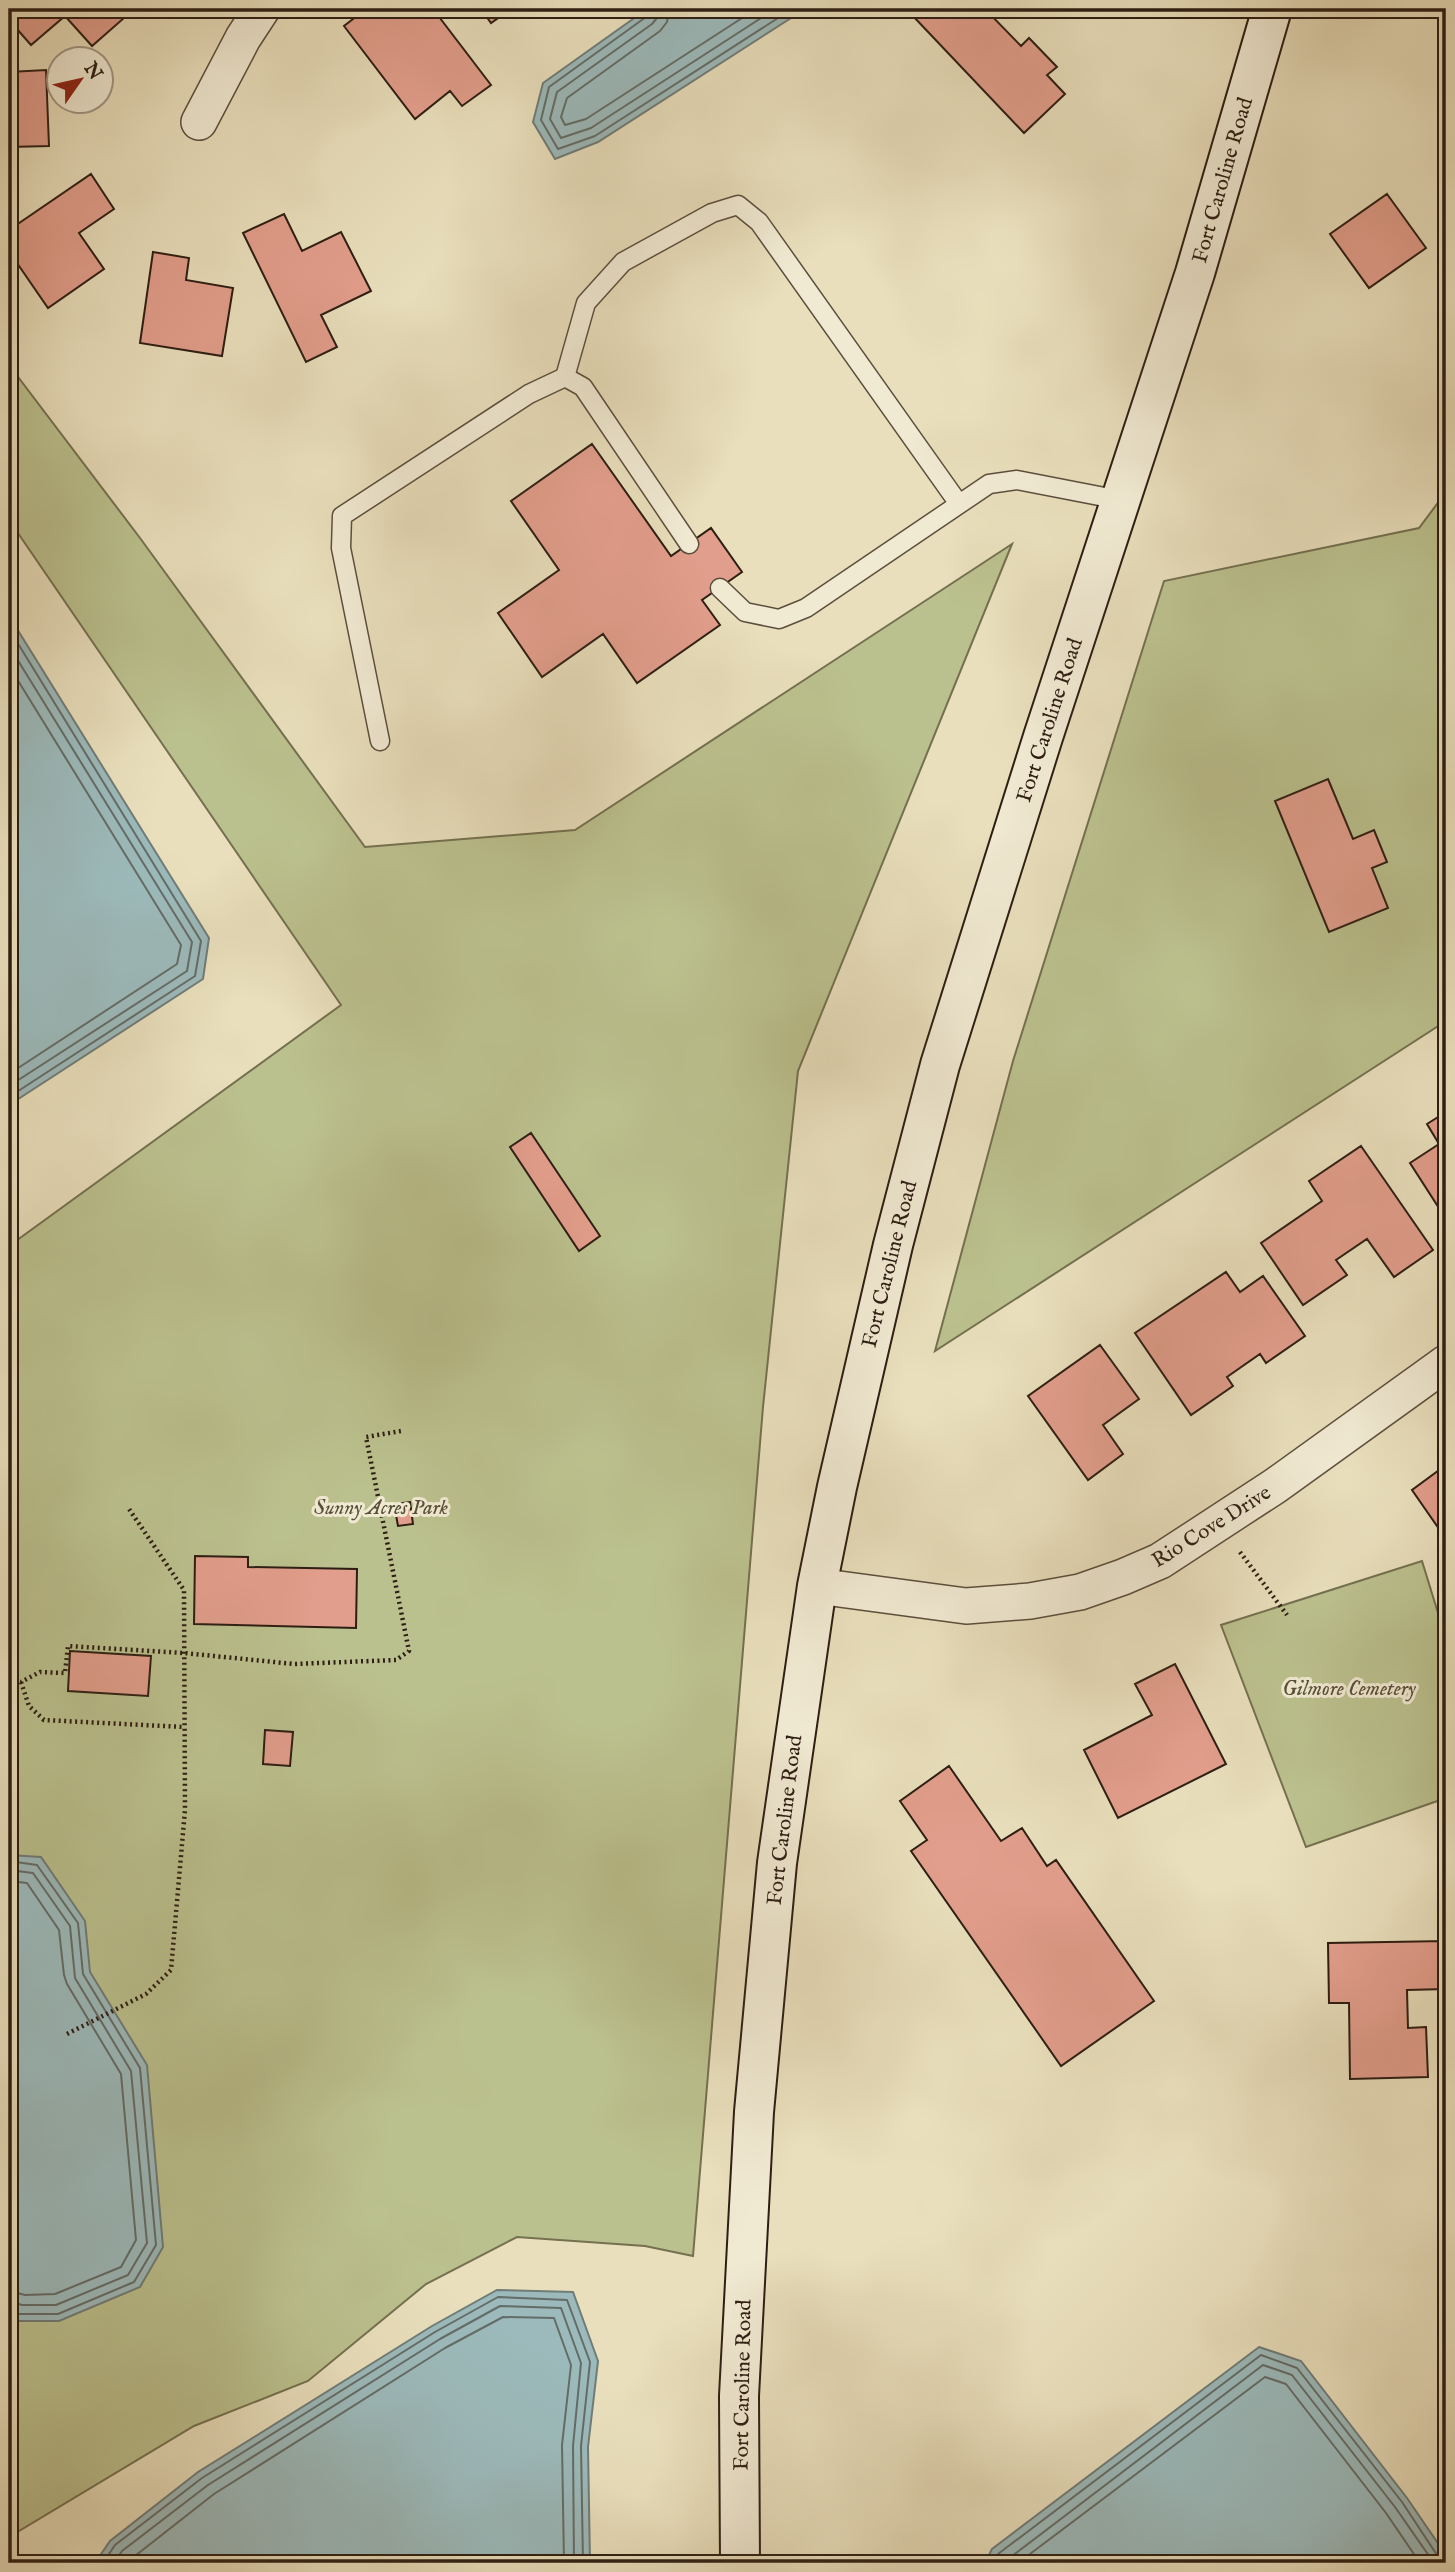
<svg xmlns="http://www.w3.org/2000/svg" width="1455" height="2572" viewBox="0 0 1455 2572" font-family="'IM FELL English',serif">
	<rect width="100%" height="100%" fill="#e9dfbc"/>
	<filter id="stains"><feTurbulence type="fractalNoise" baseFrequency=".00286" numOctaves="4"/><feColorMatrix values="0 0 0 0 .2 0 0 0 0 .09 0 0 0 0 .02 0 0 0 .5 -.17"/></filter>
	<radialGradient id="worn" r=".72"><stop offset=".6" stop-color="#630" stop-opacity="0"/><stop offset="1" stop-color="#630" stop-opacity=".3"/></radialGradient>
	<path fill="#bbc18e" stroke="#747050" stroke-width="2" d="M 9,365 L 140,538 L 365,847 L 575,830 L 1012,544 L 798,1071 L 763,1407 L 693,2256 L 645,2246 L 517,2237 L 426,2284 L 308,2381 L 194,2426 L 9,2537 L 9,1246 L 341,1005 L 9,520 Z
		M 1446,492 L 1446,1021 L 935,1351 L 1013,1061 L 1164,581 L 1419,528 Z
		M 1422,1561 L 1446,1639 L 1446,1798 L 1306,1847 L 1221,1625 Z"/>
	<path fill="#9cbabb" stroke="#707c78" stroke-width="2" d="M 647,9 L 805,9 L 598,142 L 555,159 L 533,122 L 543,83 Z
		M 9,616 L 209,938 L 203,979 L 9,1105 Z
		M 9,1855 L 41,1857 L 85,1921 L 90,1972 L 147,2065 L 163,2247 L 140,2287 L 59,2321 L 16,2321 L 9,2315 Z
		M 497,2290 L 573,2292 L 598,2361 L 588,2447 L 590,2563 L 95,2563 L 110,2541 L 198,2472 L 432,2326 Z
		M 1259,2347 L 1301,2361 L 1407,2498 L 1446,2555 L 1446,2563 L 985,2563 L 992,2549 Z"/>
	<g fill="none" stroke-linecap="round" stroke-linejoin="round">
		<path stroke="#646c67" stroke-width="2" d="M 650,9 L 646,17 L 549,87 L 541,120 L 558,149 L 595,136 L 792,9
			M 658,9 L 657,18 L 652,24 L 557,92 L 550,119 L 561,138 L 591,128 L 775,9
			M 669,9 L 667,22 L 660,31 L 567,98 L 561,117 L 565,125 L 586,119 L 756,9
			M 9,629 L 201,941 L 195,976 L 9,1097
			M 9,646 L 192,942 L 187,971 L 9,1086
			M 9,666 L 181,945 L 177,964 L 9,1074
			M 9,1861 L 37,1865 L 78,1923 L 83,1974 L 140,2068 L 156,2245 L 134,2282 L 58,2314 L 19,2314 L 9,2310
			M 9,1870 L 33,1873 L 70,1926 L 75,1978 L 131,2071 L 147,2243 L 128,2275 L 56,2305 L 22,2305 L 9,2301
			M 9,1881 L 27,1883 L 59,1930 L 64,1975 L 67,1984 L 121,2074 L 136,2240 L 121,2267 L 55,2294 L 25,2295 L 9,2291
			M 103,2563 L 115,2545 L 202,2478 L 435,2332 L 498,2297 L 567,2300 L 590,2362 L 581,2446 L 583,2563
			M 114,2563 L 122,2551 L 208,2485 L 440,2339 L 500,2306 L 561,2308 L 581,2363 L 573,2446 L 574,2563
			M 126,2563 L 214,2494 L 445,2348 L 503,2317 L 554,2318 L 571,2365 L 562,2445 L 564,2563
			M 993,2563 L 998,2554 L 1261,2355 L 1297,2368 L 1402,2502 L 1437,2555 L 1446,2558
			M 1003,2563 L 1263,2365 L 1292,2375 L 1395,2507 L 1434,2563
			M 1018,2563 L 1265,2377 L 1286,2384 L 1386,2513 L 1420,2563"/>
	</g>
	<path fill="#e29e8c" stroke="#2d1e13" stroke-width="2" d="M 9,9 L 116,9 L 124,18 L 92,46 L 65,16 L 31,45 L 9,20 Z
		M 366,9 L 433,9 L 491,85 L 462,106 L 450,91 L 415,119 L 344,26 Z
		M 481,9 L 511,9 L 491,23 Z
		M 919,9 L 985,9 L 1021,46 L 1029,38 L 1057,67 L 1047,75 L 1065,94 L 1024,133 L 912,15 Z
		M 46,70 L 49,146 L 9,147 L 9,72 Z
		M 91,174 L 114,209 L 79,233 L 104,269 L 48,308 L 19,266 L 9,273 L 9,230 Z
		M 1387,194 L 1426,248 L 1369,288 L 1330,234 Z
		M 284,214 L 302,251 L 341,232 L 371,291 L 321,315 L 337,347 L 306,362 L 243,233 Z
		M 153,252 L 189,258 L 186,280 L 233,288 L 222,356 L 140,343 Z
		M 592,444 L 671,556 L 711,528 L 742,572 L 702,600 L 720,625 L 637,683 L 603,634 L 542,677 L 498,613 L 559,570 L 511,501 Z
		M 1328,779 L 1353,839 L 1374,830 L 1387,862 L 1372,868 L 1388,908 L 1329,932 L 1275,801 Z
		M 1446,1112 L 1446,1219 L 1410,1163 L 1439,1144 L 1427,1124 Z
		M 531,1133 L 600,1236 L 579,1251 L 510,1147 Z
		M 1361,1146 L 1433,1250 L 1394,1277 L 1367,1239 L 1336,1260 L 1347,1275 L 1303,1305 L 1261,1243 L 1322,1201 L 1309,1181 Z
		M 1226,1272 L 1240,1292 L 1263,1276 L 1305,1336 L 1266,1363 L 1260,1354 L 1227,1377 L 1233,1386 L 1191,1415 L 1135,1333 Z
		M 1100,1345 L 1139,1399 L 1103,1425 L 1123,1454 L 1088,1480 L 1028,1396 Z
		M 1446,1465 L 1446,1539 L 1412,1490 Z
		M 410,1502 L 413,1524 L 398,1526 L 394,1504 Z
		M 195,1556 L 248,1557 L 248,1567 L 357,1569 L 356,1628 L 194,1624 Z
		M 70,1651 L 151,1656 L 148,1696 L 68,1691 Z
		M 1175,1664 L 1226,1764 L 1118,1818 L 1084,1750 L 1152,1715 L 1135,1684 Z
		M 265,1730 L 293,1732 L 290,1766 L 263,1764 Z
		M 949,1766 L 1001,1841 L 1022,1828 L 1047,1866 L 1056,1860 L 1154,2001 L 1061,2066 L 911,1851 L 927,1840 L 900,1801 Z
		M 1446,1941 L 1446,1989 L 1407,1990 L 1408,2028 L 1426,2027 L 1428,2077 L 1350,2079 L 1349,2003 L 1329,2003 L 1328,1943 Z"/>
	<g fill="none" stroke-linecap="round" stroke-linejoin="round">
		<defs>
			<path id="lane" d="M 565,377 L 586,303 L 623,262 L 712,213 L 738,205 L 759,222 L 959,504
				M 720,588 L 745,612 L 779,619 L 806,608 L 989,484 L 1017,480 L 1120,500
				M 380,741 L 341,548 L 342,516 L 529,394 L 565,377 L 583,387 L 689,544"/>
			<path id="street" d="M 199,122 L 243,38 L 262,9
				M 817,1586 L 966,1606 L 1030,1601 L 1080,1592 L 1123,1577 L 1160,1561 L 1275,1486 L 1446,1363"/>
			<path id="secondary" d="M 740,2563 L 739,2396 L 754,2112 L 777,1863 L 817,1586 L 837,1487 L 893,1245 L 940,1065 L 1043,737 L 1195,273 L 1272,9"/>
		</defs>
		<use href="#lane" stroke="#5c4e3d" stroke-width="21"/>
		<use href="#street" stroke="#5c4e3d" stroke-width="38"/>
		<use href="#secondary" stroke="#2d1e13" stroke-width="42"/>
		<path stroke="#2d1e13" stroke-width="4.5" stroke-dasharray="2 3.5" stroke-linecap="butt" d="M 1240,1552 L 1287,1615
			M 9,1681 L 21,1682 L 40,1672 L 65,1673 L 68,1646 L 184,1653 L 294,1664 L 396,1660 L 409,1651 L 366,1437 L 401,1431
			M 21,1682 L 29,1706 L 44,1720 L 184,1727
			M 67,2034 L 146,1994 L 171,1970 L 185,1810 L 184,1590 L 129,1509"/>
		<use href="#lane" stroke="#f1ead3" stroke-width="18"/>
		<use href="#street" stroke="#f1ead3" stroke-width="35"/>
		<use href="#secondary" stroke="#f1ead3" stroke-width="38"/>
	</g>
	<g text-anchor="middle" stroke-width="6" stroke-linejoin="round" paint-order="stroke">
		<g font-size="21" fill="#2d1e13" stroke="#f1ead3">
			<text transform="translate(1222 180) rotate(-74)" y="7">Fort Caroline Road</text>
			<text transform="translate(1049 720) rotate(-72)" y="7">Fort Caroline Road</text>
			<text transform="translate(889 1264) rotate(-76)" y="7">Fort Caroline Road</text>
			<text transform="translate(1211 1526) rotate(-32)" y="7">Rio Cove Drive</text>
			<text transform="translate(784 1820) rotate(-83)" y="7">Fort Caroline Road</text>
			<text transform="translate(742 2385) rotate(-89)" y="7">Fort Caroline Road</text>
		</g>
		<g font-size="21" font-style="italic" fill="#584f38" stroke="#f1ead3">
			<text x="381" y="1514">Sunny Acres Park</text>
			<text x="1349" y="1695">Gilmore Cemetery</text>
		</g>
	</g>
	<rect width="1455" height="2572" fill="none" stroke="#e9dfbc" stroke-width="35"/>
	<rect x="10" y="10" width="1434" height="2551" fill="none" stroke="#2d1e13" stroke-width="3.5"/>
	<rect x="18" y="18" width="1420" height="2537" fill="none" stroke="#2d1e13" stroke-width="2"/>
	<g transform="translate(80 80) rotate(56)"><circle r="33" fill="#f1ead3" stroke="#a39886" stroke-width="2"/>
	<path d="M0-5L12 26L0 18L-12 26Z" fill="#8f2418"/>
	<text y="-10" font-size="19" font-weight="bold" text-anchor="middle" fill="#2d1e13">N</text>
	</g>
	<rect width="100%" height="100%" filter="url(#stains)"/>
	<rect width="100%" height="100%" fill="url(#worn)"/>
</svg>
